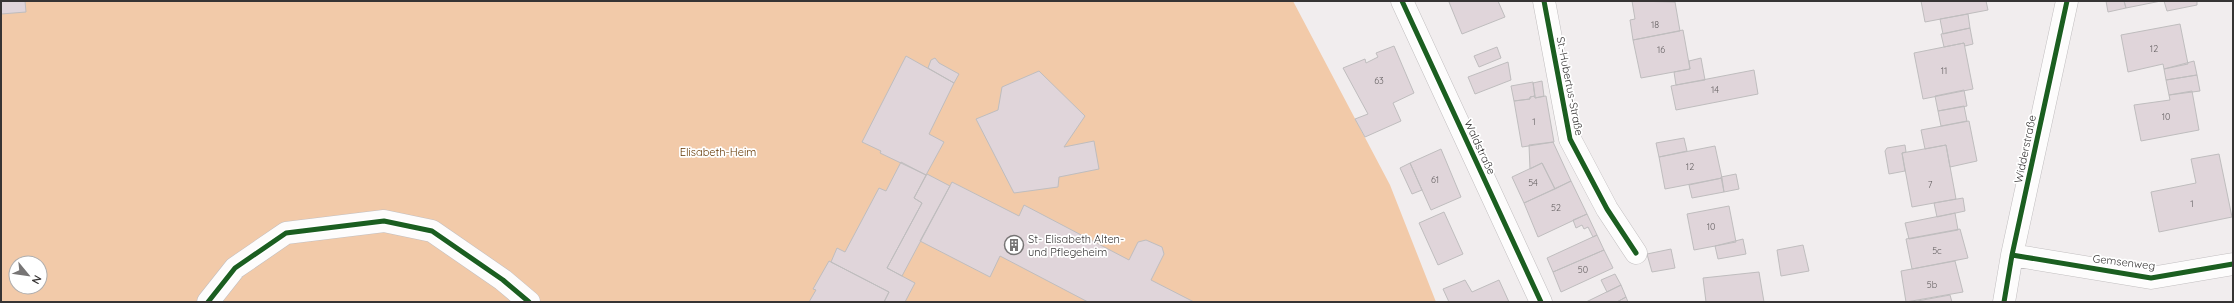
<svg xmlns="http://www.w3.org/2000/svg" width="2234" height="303" viewBox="0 0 2234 303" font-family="Quicksand,sans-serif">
	<rect width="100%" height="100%" fill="#f1edee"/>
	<path fill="#f2caa9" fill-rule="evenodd" d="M 1,1 L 1293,1 L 1390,185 L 1436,302 L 1,302 ZM 16,263 L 40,263 L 40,287 L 16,287 Z"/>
	<path fill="#e0d5da" stroke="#bfbdbe" d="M 1,1 L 25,1 L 26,12 L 1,14 Z
		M 1452,1 L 1498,1 L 1505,17 L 1462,34 L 1449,2 Z
		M 1632,1 L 1675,2 L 1680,31 L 1633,40 L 1630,20 L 1635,19 Z
		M 1921,1 L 1986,1 L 1988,10 L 1925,22 Z
		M 2106,1 L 2124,1 L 2126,8 L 2108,12 Z
		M 2124,1 L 2161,1 L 2126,8 Z
		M 2164,1 L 2197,1 L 2197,5 L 2167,11 Z
		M 1968,14 L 1970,28 L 1943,34 L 1940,19 Z
		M 2180,24 L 2188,64 L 2164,69 L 2163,64 L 2128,72 L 2121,35 Z
		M 1970,28 L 1973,44 L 1965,46 L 1964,43 L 1944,47 L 1941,34 Z
		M 1683,30 L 1690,69 L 1641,78 L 1633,40 Z
		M 1964,43 L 1973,89 L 1923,99 L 1914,53 Z
		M 1394,46 L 1414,93 L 1393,103 L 1401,121 L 1365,137 L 1355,119 L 1368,114 L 1343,68 L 1365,59 L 1366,63 L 1378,57 L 1376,53 Z
		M 1497,47 L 1501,58 L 1479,67 L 1474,56 Z
		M 906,56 L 954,83 L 929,134 L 944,142 L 926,175 L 880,153 L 881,151 L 862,142 Z
		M 935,58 L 939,63 L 959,74 L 954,83 L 928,68 L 931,60 Z
		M 1701,58 L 1705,80 L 1676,85 L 1674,72 L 1690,69 L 1689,61 Z
		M 2194,61 L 2197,75 L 2166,80 L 2164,69 Z
		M 1508,62 L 1511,80 L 1475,94 L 1468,77 Z
		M 1754,70 L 1758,94 L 1676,110 L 1671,86 Z
		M 1039,71 L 1085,116 L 1064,147 L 1094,141 L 1099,169 L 1059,177 L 1058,187 L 1014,193 L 976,119 L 998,110 L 1002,87 Z
		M 2197,75 L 2200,91 L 2169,95 L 2166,80 Z
		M 1542,81 L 1544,96 L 1535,98 L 1533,83 Z
		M 1533,82 L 1535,96 L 1530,97 L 1530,99 L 1514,101 L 1511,86 Z
		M 1964,90 L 1967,106 L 1938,111 L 1935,96 Z
		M 2192,91 L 2199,130 L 2141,141 L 2134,105 L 2170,100 L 2169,95 Z
		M 1535,96 L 1535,98 L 1546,96 L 1554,142 L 1522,147 L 1514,101 L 1530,99 L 1530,97 Z
		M 1964,106 L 1967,121 L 1941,126 L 1938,111 Z
		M 1969,121 L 1977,161 L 1950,167 L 1946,145 L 1925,149 L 1921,130 Z
		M 1684,138 L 1687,151 L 1659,157 L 1656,143 Z
		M 1553,142 L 1571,181 L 1555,189 L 1542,163 L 1530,169 L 1529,145 Z
		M 1905,145 L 1906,152 L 1902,153 L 1905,171 L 1889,174 L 1885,151 L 1887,148 Z
		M 1946,145 L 1956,199 L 1912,207 L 1902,153 Z
		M 1715,146 L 1722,178 L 1665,189 L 1659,157 Z
		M 1441,149 L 1461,197 L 1431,210 L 1410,163 Z
		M 2219,154 L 2232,217 L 2159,232 L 2151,192 L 2196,183 L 2191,159 Z
		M 901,162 L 926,175 L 914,198 L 922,203 L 887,268 L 915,283 L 905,302 L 884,302 L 889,292 L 831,262 L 837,248 L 845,252 L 879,188 L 886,191 Z
		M 1410,163 L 1422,190 L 1412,194 L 1400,168 Z
		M 1542,163 L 1555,189 L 1524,203 L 1512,177 Z
		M 927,174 L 950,186 L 902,276 L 887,268 L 922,203 L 914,198 Z
		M 1736,174 L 1739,189 L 1724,192 L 1721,177 Z
		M 1722,178 L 1724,192 L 1692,198 L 1689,185 Z
		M 1571,181 L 1587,214 L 1538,237 L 1524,203 Z
		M 952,182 L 1019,216 L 1024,205 L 1129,260 L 1138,242 L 1146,240 L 1162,247 L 1164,254 L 1151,280 L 1194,302 L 1088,302 L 1000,256 L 990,277 L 920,241 Z
		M 1963,198 L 1965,211 L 1937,217 L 1934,203 Z
		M 1729,206 L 1736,242 L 1694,250 L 1687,214 Z
		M 1444,212 L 1463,254 L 1438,265 L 1419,223 Z
		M 1955,213 L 1958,230 L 1909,239 L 1905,223 Z
		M 1587,214 L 1597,235 L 1593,237 L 1588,227 L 1584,229 L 1582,225 L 1576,228 L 1573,220 Z
		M 1960,229 L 1968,258 L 1912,269 L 1906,239 Z
		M 1597,235 L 1604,250 L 1553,272 L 1547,258 Z
		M 1743,239 L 1746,254 L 1718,259 L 1715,246 Z
		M 1803,245 L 1809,271 L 1781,276 L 1777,250 Z
		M 1671,249 L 1675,268 L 1652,272 L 1647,254 Z
		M 1604,250 L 1613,268 L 1561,292 L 1553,272 Z
		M 829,261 L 889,292 L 884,302 L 809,302 L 816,290 L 813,289 Z
		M 1955,261 L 1963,292 L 1906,302 L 1901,271 Z
		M 1759,272 L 1764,302 L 1706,302 L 1703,278 Z
		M 1615,274 L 1621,285 L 1607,292 L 1601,280 Z
		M 1465,280 L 1472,292 L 1499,280 L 1509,302 L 1449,302 L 1443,289 Z
		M 1621,285 L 1626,297 L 1617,302 L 1586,302 Z
		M 1950,295 L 1952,302 L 1912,302 Z
		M 1626,297 L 1628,302 L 1617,302 Z"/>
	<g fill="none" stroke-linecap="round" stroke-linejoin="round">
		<defs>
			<path id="minor" d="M 1402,1 L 1541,302
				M 1544,1 L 1570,139 L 1607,209 L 1636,253
				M 2012,255 L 2151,278 L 2233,264
				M 208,302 L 235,268 L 286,233 L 384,221 L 432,231 L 503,280 L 529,302
				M 2004,302 L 2012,255 L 2067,1"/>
		</defs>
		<use href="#minor" stroke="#c2bfc0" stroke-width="23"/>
		<use href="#minor" stroke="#fdfcfc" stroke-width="22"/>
		<defs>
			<path id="cycleway" d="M 1402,1 L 1541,302
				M 1544,1 L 1570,139 L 1607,209 L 1636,253
				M 2012,255 L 2151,278 L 2233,264
				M 208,302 L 235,268 L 286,233 L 384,221 L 432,231 L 503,280 L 529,302
				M 2004,302 L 2012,255 L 2067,1"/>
		</defs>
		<use href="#cycleway" stroke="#fff" stroke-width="8"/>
		<use href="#cycleway" stroke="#1b5e20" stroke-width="5"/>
	</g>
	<defs>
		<symbol id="building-ring" viewBox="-11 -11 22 22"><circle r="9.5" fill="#fff" stroke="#777575" stroke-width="1.5"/><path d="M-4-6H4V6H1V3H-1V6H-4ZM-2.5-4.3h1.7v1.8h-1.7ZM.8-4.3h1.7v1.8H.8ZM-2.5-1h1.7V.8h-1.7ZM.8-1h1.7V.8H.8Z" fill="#777575"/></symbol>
	</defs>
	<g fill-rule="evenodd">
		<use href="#building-ring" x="1003" y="234" width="22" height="22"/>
	</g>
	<g text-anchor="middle" stroke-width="3.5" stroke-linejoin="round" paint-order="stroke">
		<g font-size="9" fill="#635f60">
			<text x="1655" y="28">18</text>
			<text x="2154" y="52">12</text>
			<text x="1661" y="53">16</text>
			<text x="1944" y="74">11</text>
			<text x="1379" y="84">63</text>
			<text x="1715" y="93">14</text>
			<text x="2166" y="120">10</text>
			<text x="1534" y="125">1</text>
			<text x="1690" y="170">12</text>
			<text x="1435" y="183">61</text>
			<text x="1533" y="186">54</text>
			<text x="1930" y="188">7</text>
			<text x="2192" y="207">1</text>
			<text x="1556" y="211">52</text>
			<text x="1711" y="230">10</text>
			<text x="1937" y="254">5c</text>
			<text x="1583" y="273">50</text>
			<text x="1932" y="288">5b</text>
		</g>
		<g font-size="11" fill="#363434" stroke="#fff">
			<text transform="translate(1570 86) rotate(79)" y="4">St.-Hubertus-Straße</text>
			<text transform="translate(1480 147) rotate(65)" y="4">Waldstraße</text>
			<text transform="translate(2025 149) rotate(-78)" y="4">Widderstraße</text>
			<text transform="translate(2124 262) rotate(7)" y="4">Gemsenweg</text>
		</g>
		<g font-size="11" fill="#633601" stroke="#fff">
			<text x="718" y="156">Elisabeth-Heim</text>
		</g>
		<g font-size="11" fill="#363434" stroke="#fff" text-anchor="start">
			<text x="1028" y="243">St- Elisabeth Alten-<tspan x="1028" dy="13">und Pflegeheim</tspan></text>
		</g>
	</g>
	<rect width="2234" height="303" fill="none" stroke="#363434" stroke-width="4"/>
	<g transform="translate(28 275) rotate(119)"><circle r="19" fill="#ffffff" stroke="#afaeae"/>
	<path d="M0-3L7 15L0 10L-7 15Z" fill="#777575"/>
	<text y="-6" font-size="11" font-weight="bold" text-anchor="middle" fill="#363434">N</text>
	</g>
</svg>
